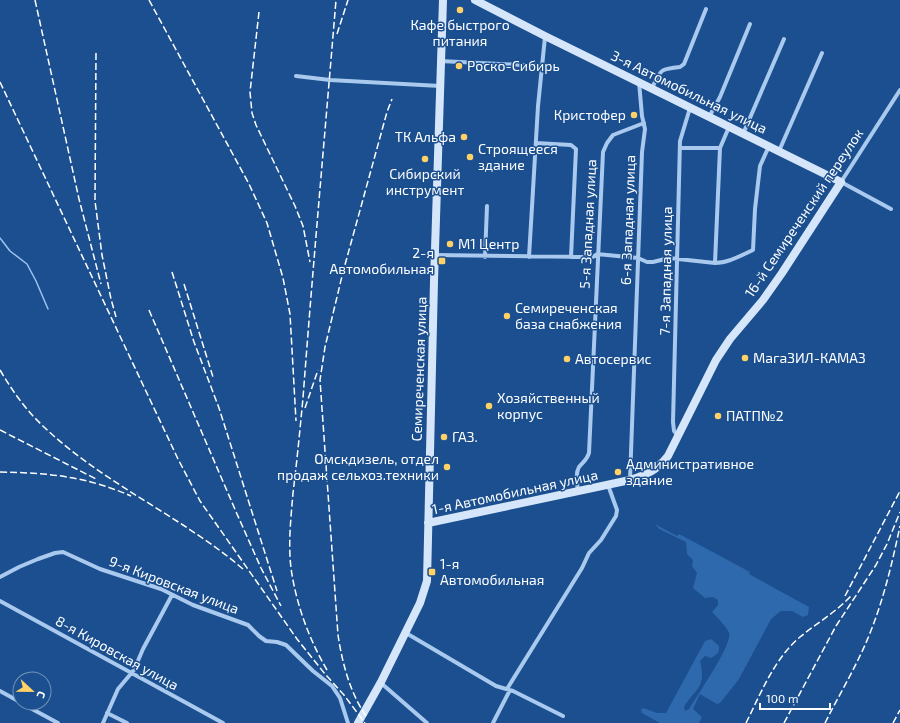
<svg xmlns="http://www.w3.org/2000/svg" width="900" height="723" viewBox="0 0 900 723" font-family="'Exo 2',sans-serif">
	<rect width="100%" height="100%" fill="#1b4f8f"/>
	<path fill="#2e69ad" d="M 655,524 L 677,536 L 679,534 L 750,572 L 749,574 L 809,607 L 808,615 L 803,617 L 792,611 L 781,611 L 771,619 L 739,679 L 720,703 L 717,704 L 700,694 L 693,709 L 702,717 L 699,723 L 660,723 L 642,713 L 641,710 L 643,708 L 657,713 L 666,713 L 705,641 L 711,639 L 719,646 C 720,653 716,655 711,658 L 705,656 L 700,661 C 707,688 695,688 684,707 L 685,711 L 689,709 C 696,697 733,644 729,633 C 728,628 716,616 712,612 L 718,605 L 718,600 L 713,597 L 705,598 L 693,588 L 697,573 L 692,566 L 693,560 L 687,554 L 686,542 L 659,529 Z"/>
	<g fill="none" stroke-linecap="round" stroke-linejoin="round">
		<path stroke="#9cc4f0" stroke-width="1.5" d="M 0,238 L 10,251 L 27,264 L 36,281 L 48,309"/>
		<path stroke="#a9c9ee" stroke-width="4" d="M 440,61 L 542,66
			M 296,76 L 330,80 L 440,86
			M 652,88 C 661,70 659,69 680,67 L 684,64 L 706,9
			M 709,117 L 720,97 L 750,24
			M 743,134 L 784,39
			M 536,143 L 571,145 L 576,149 L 571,257
			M 680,148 L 720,148
			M 779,151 L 822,53
			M 891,209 L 841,182 L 900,90
			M 435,255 L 593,257 L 597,254 L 638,258 L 647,262 L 653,262 L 669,258 L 715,263 C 728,263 740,256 753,250 L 755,209 L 760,166 L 769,146
			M 485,257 L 487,206
			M 529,257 L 538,106 L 545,37
			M 715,263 L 720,148 L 729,127
			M 678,436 L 674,431 L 673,422 L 680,141 L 690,108
			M 630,480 L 642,152 L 645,129 L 642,116 L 639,82
			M 578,491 C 577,483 575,474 579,467 C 583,462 587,460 589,453 L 603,152 L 607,143 L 613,135 L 644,123
			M 0,577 L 19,567 L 38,559 L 55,553 L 63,552 L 100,569 L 161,589 L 193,605 L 248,625 L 259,636 L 266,641 L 277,642 L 286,645 L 313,671 L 332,686 L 340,698 L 348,723
			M 0,601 L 223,723
			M 406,633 L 496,686 L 513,691 L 563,716
			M 381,683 L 427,723
			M 507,689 L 582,568 L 589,553 L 601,540 L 616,516 L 617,510 L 608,485
			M 0,691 L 20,702
			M 21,703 L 58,723
			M 107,713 L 127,723
			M 103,723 L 118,689 L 134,670 L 143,649 L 172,595
			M 493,723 L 510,690"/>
		<path stroke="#d6e6fa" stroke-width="8" d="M 428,523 L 630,480 C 648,474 656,471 668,456 L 716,360 L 730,339 L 763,300 L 782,273 L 841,182 L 545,36 L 475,0
			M 358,723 L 381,682 L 420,603 L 427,581 L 434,281 L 443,0"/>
		<path stroke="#fff" stroke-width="1.5" stroke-dasharray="7 3" stroke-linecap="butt" d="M 35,0 L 79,199 L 101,284
			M 149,0 L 249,184 L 267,223 L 283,278 L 290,314 L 296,421
			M 259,12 L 250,92 L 252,113 L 256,125 L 295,206 L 303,226 L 310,262
			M 337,34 L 348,0
			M 96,53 L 95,201 L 102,255 L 111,299 L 116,317
			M 0,82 L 178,459 L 200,501 L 297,639 L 325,674 L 344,695 L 365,723
			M 172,272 L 194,342 L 219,408 L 277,591
			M 184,284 L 213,377
			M 149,310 L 237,514 L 261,568 L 281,606
			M 0,370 C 10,387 21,403 34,417 C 76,461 132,492 183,525 C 204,539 225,553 244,570
			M 305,408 L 318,370
			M 0,430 L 98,480
			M 0,472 C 49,473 85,476 131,496
			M 845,596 L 900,491
			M 327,670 C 309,639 296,604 291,568 C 288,543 291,517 293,493 C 297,461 300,429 303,398 C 313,265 325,133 336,0
			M 366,716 C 350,693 342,662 338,635 L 320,380 L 325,347 L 343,272 L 387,112 L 392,99
			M 746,723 C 761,693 774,659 800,637 C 817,623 836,612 851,596
			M 784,723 L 836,626 L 876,565 L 887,544 L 900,512
			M 825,723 C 839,695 856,667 868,638 C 883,602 892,564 900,526
			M 893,723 L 900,710"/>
	</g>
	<g fill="#ffd166" stroke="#1b4f8f" stroke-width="1.5">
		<circle cx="460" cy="10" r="4"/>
		<circle cx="459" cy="66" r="4"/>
		<circle cx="634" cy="115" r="4"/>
		<circle cx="464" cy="137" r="4"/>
		<circle cx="470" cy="157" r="4"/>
		<circle cx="425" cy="159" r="4"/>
		<circle cx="450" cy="244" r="4"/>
		<rect x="438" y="257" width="8" height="8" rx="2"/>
		<circle cx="507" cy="316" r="4"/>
		<circle cx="745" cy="358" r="4"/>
		<circle cx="567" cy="359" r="4"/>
		<circle cx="489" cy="406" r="4"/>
		<circle cx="718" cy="416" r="4"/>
		<circle cx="444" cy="437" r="4"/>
		<circle cx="447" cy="467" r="4"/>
		<circle cx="618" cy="472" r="4"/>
		<rect x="428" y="568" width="8" height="8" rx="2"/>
	</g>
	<g text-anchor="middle" stroke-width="3" stroke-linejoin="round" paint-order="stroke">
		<g font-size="14" fill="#fff" stroke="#1b4f8f" text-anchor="start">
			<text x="460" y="30" text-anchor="middle">Кафе быстрого<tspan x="460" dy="16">питания</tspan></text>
			<text x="467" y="71">Роско-Сибирь</text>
			<text x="626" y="120" text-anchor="end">Кристофер</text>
			<text x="456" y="142" text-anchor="end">ТК Альфа</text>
			<text x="478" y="154">Строящееся<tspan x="478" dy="16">здание</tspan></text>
			<text x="425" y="179" text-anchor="middle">Сибирский<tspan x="425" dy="16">инструмент</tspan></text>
			<text x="458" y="249">М1 Центр</text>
			<text x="434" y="258" text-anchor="end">2-я<tspan x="434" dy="16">Автомобильная</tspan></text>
			<text x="515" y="313">Семиреченская<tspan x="515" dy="16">база снабжения</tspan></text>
			<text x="753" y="363">МагаЗИЛ-КАМАЗ</text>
			<text x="575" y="364">Автосервис</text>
			<text x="497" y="403">Хозяйственный<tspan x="497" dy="16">корпус</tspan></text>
			<text x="726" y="421">ПАТП№2</text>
			<text x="452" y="442">ГАЗ.</text>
			<text x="439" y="464" text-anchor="end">Омскдизель, отдел<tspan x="439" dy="16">продаж сельхоз.техники</tspan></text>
			<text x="626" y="469">Административное<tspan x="626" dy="16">здание</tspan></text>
			<text x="440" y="569">1-я<tspan x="440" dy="16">Автомобильная</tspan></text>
		</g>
		<g font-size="14" fill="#fff" stroke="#1b4f8f">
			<text transform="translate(689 92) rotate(26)" y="5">3-я Автомобильная улица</text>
			<text transform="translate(804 213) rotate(-56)" y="5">16-й Семиреченский переулок</text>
			<text transform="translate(628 220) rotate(-88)" y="5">6-я Западная улица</text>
			<text transform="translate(588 224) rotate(-87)" y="5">5-я Западная улица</text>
			<text transform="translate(666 271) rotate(-89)" y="5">7-я Западная улица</text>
			<text transform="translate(419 369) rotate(-88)" y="5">Семиреченская улица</text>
			<text transform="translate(515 492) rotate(-12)" y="5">1-я Автомобильная улица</text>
			<text transform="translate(174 585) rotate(21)" y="5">9-я Кировская улица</text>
			<text transform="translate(117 653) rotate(29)" y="5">8-я Кировская улица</text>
		</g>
	</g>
	<g transform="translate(32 691) rotate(112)"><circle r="19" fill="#1b4f8f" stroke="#7695bc"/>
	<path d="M0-3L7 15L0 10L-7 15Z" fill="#ffd166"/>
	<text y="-6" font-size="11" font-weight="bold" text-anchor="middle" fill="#ffffff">С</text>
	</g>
	<path d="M760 703v6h70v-6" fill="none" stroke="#ffffff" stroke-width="2"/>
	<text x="766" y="703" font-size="12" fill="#ffffff" stroke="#1b4f8f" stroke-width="3" paint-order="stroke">100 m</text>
</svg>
